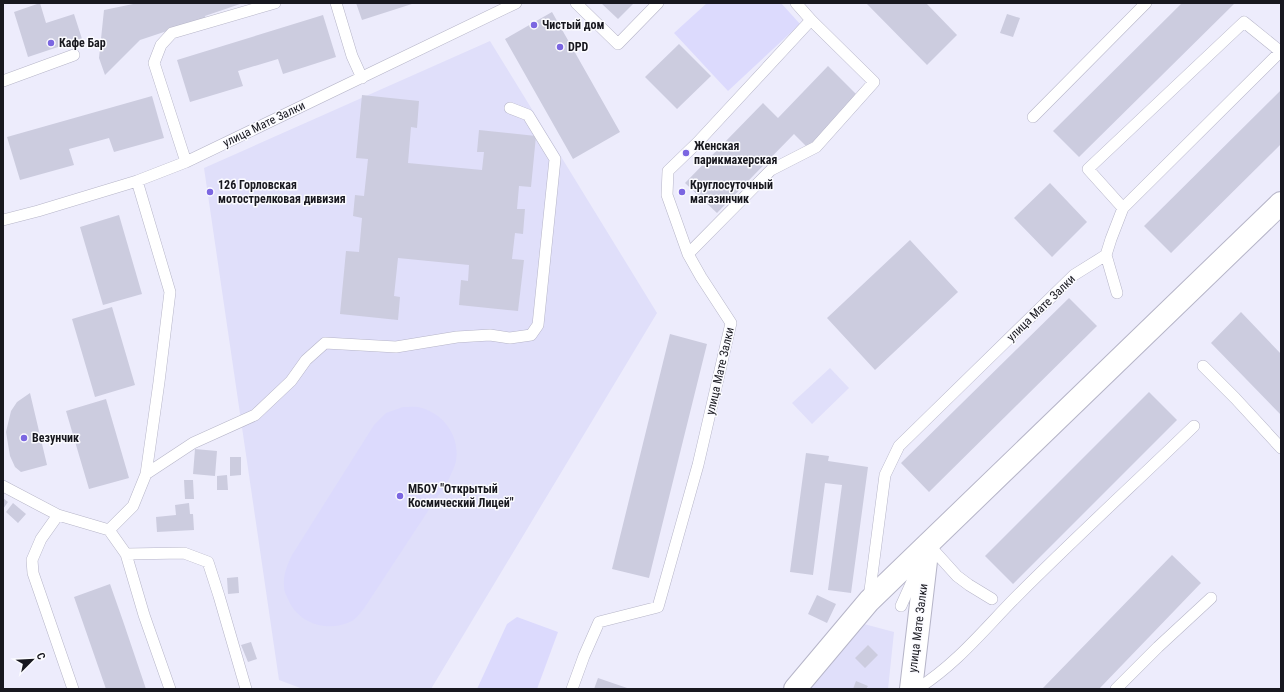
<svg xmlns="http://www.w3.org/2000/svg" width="1284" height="692" viewBox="0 0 1284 692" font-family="'Roboto Condensed',sans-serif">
	<rect width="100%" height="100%" fill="#edecfc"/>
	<path fill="#e0dffa" d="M 490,41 L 657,313 L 431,689 L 303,689 L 279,680 L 204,168 Z
		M 830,368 L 849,388 L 812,424 L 792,403 Z
		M 864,624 L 894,632 L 888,689 L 810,689 Z"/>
	<path fill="#dcdafd" d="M 707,3 L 781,3 L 800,24 L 728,91 L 674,33 Z
		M 403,407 C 409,407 417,406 422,408 C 445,415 460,437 456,461 C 455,467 451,473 449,479 L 365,607 C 361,612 357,618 352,621 C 328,633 298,624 288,599 C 286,595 284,591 284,587 C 283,574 287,566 292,555 L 374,425 L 386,413 Z
		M 517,617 L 558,632 L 537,689 L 477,689 L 507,624 Z"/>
	<path fill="#ccccdf" d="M 40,3 L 46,23 L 74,14 L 82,39 L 28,57 L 14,12 Z
		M 138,3 L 243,3 L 205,16 L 206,18 L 140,40 L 105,75 L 99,58 L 104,10 Z
		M 356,3 L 415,3 L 362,20 Z
		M 601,3 L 634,3 L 618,19 Z
		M 866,3 L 926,3 L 957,35 L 927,65 Z
		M 1182,3 L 1235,3 L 1079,157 L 1053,131 Z
		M 552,12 L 620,132 L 573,159 L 505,39 Z
		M 1007,14 L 1020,18 L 1013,37 L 1000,33 Z
		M 323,15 L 336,57 L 283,74 L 278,59 L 238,71 L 243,86 L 190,102 L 177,60 Z
		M 679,44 L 711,76 L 677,109 L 645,77 Z
		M 828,66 L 858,96 L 808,148 L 794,134 L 717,213 L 685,183 L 763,103 L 778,118 Z
		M 1281,90 L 1281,144 L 1171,253 L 1144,226 Z
		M 362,95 L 419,101 L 417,128 L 411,127 L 408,163 L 482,170 L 484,152 L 477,152 L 479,130 L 536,136 L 531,187 L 519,186 L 517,209 L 525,209 L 523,234 L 515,233 L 512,259 L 524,260 L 518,311 L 459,305 L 461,280 L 468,281 L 469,265 L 398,258 L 394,296 L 400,297 L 398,320 L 340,314 L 346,251 L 359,252 L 362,218 L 353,216 L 355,195 L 364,196 L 368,159 L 356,158 Z
		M 152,96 L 164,138 L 114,152 L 109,138 L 69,149 L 74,165 L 20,180 L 7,137 Z
		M 1050,183 L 1087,222 L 1052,257 L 1014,218 Z
		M 119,215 L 142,294 L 103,305 L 80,227 Z
		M 910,240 L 958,292 L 875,370 L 827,318 Z
		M 1069,298 L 1097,326 L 929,492 L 901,463 Z
		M 112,307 L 135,385 L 95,397 L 72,319 Z
		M 1241,312 L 1281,354 L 1281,415 L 1211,343 Z
		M 670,334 L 707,344 L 649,578 L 612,569 Z
		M 1149,392 L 1177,420 L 1013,584 L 985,556 Z
		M 30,393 L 47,465 L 21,472 L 15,467 L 10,456 L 6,432 L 11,411 L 17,402 Z
		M 106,399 L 129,478 L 89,489 L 66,411 Z
		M 195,449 L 217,451 L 215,476 L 193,474 Z
		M 806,453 L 829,456 L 828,461 L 868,467 L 851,593 L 828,590 L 842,485 L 825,483 L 813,575 L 790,572 Z
		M 230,457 L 241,457 L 241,475 L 230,476 Z
		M 227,475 L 228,490 L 217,490 L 217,476 Z
		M 184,480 L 193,480 L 194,499 L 185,499 Z
		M 3,498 L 8,502 L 3,509 Z
		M 13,503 L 26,514 L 18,523 L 6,512 Z
		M 189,503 L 190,514 L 193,514 L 194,530 L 157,532 L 156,517 L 176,515 L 175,505 Z
		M 1172,555 L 1201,583 L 1099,689 L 1042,689 Z
		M 238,577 L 239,593 L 228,594 L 227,578 Z
		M 110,584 L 123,621 L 146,689 L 106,689 L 74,597 Z
		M 817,595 L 836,604 L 827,623 L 808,614 Z
		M 251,642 L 257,659 L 248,662 L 241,645 Z
		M 868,645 L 878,655 L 865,668 L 855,658 Z
		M 598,678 L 630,689 L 594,689 Z
		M 856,681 L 868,686 L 866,689 L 853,689 Z"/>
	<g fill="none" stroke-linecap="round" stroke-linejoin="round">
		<defs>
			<path id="lane" d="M 336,3 L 352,56 L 362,78
				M 576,3 L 618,44 L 658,3
				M 3,81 L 74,55
				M 1033,117 L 1146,3
				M 186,162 L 154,63 L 161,45 L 172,33 L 275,3
				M 1123,208 L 1088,169 L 1244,22 L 1281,52
				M 3,220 L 38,211 L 137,181 L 186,162 L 516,3
				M 688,254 L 771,170 L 816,147 L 874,82 L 811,20
				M 1106,255 L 1117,293
				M 1203,366 L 1235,398 L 1281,448
				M 146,474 L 193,443 L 255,415 L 291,381 L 306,360 L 325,343 L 396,347 L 457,337 L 490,335 L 510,338 L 531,335 L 538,325 L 555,159 L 528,115 L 510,108
				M 3,486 L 58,515 L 41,539 L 32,560 L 33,573 L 73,689
				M 58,515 L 109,530 L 133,506 L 146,474 L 159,382 L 170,292 L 137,181
				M 109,530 L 126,554 L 144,615 L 170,689
				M 928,545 L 928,544 L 957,576 L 969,585 L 992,599
				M 126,554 L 184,553 L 208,562 L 219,596 L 246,689
				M 869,598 L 885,475 L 899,446 L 1074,275 L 1106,255 L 1111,239 L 1123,208 L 1281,51
				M 901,606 L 919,566
				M 572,689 L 584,656 L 599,622 L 658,607 L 698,465 L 731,323 L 701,277 L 688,254 L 667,195 L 668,171 L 698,142 L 811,20 L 796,3
				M 917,689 C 958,663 985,628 1019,594 C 1076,537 1136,482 1194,426
				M 1116,689 L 1158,647 L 1211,598"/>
			<path id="secondary" d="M 795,689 L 869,601 L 1281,203
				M 911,689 L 928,544"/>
		</defs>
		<use href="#lane" stroke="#b6b5c8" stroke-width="12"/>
		<use href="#secondary" stroke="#b6b5c8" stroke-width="24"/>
		<use href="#lane" stroke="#fff" stroke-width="11"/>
		<use href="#secondary" stroke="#fff" stroke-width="22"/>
	</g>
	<g fill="#7b66e1" stroke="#fbfbff" stroke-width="1.5">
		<circle cx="534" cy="25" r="4"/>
		<circle cx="51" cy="43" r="4"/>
		<circle cx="560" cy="47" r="4"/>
		<circle cx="686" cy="153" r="4"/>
		<circle cx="210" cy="192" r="4"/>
		<circle cx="682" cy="192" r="4"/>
		<circle cx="24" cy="438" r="4"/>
		<circle cx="400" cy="496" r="4"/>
	</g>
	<g text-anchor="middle" stroke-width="3" stroke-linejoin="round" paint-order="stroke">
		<g font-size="12" font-weight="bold" fill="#18181f" stroke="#fbfbff" text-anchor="start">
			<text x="542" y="29">Чистый дом</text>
			<text x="59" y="47">Кафе Бар</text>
			<text x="568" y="51">DPD</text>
			<text x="694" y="150">Женская<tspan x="694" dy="14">парикмахерская</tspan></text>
			<text x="218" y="189">126 Горловская<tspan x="218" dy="14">мотострелковая дивизия</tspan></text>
			<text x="690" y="189">Круглосуточный<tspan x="690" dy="14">магазинчик</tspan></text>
			<text x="32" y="442">Везунчик</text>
			<text x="408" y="493">МБОУ "Открытый<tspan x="408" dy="14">Космический Лицей"</tspan></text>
		</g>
		<g font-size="12" fill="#18181f" stroke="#fbfbff">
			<text transform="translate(264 124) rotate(-26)" y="4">улица Мате Залки</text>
			<text transform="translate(1041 308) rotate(-44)" y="4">улица Мате Залки</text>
			<text transform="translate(720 371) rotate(-77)" y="4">улица Мате Залки</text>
			<text transform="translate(918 628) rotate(-83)" y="4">улица Мате Залки</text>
		</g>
	</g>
	<rect width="1284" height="692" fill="none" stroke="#18181f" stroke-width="8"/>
	<g transform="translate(32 660) rotate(66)" stroke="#fbfbff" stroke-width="3" paint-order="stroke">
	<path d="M0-3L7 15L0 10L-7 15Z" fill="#18181f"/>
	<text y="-6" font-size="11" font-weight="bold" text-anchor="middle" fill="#18181f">С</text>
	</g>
</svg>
